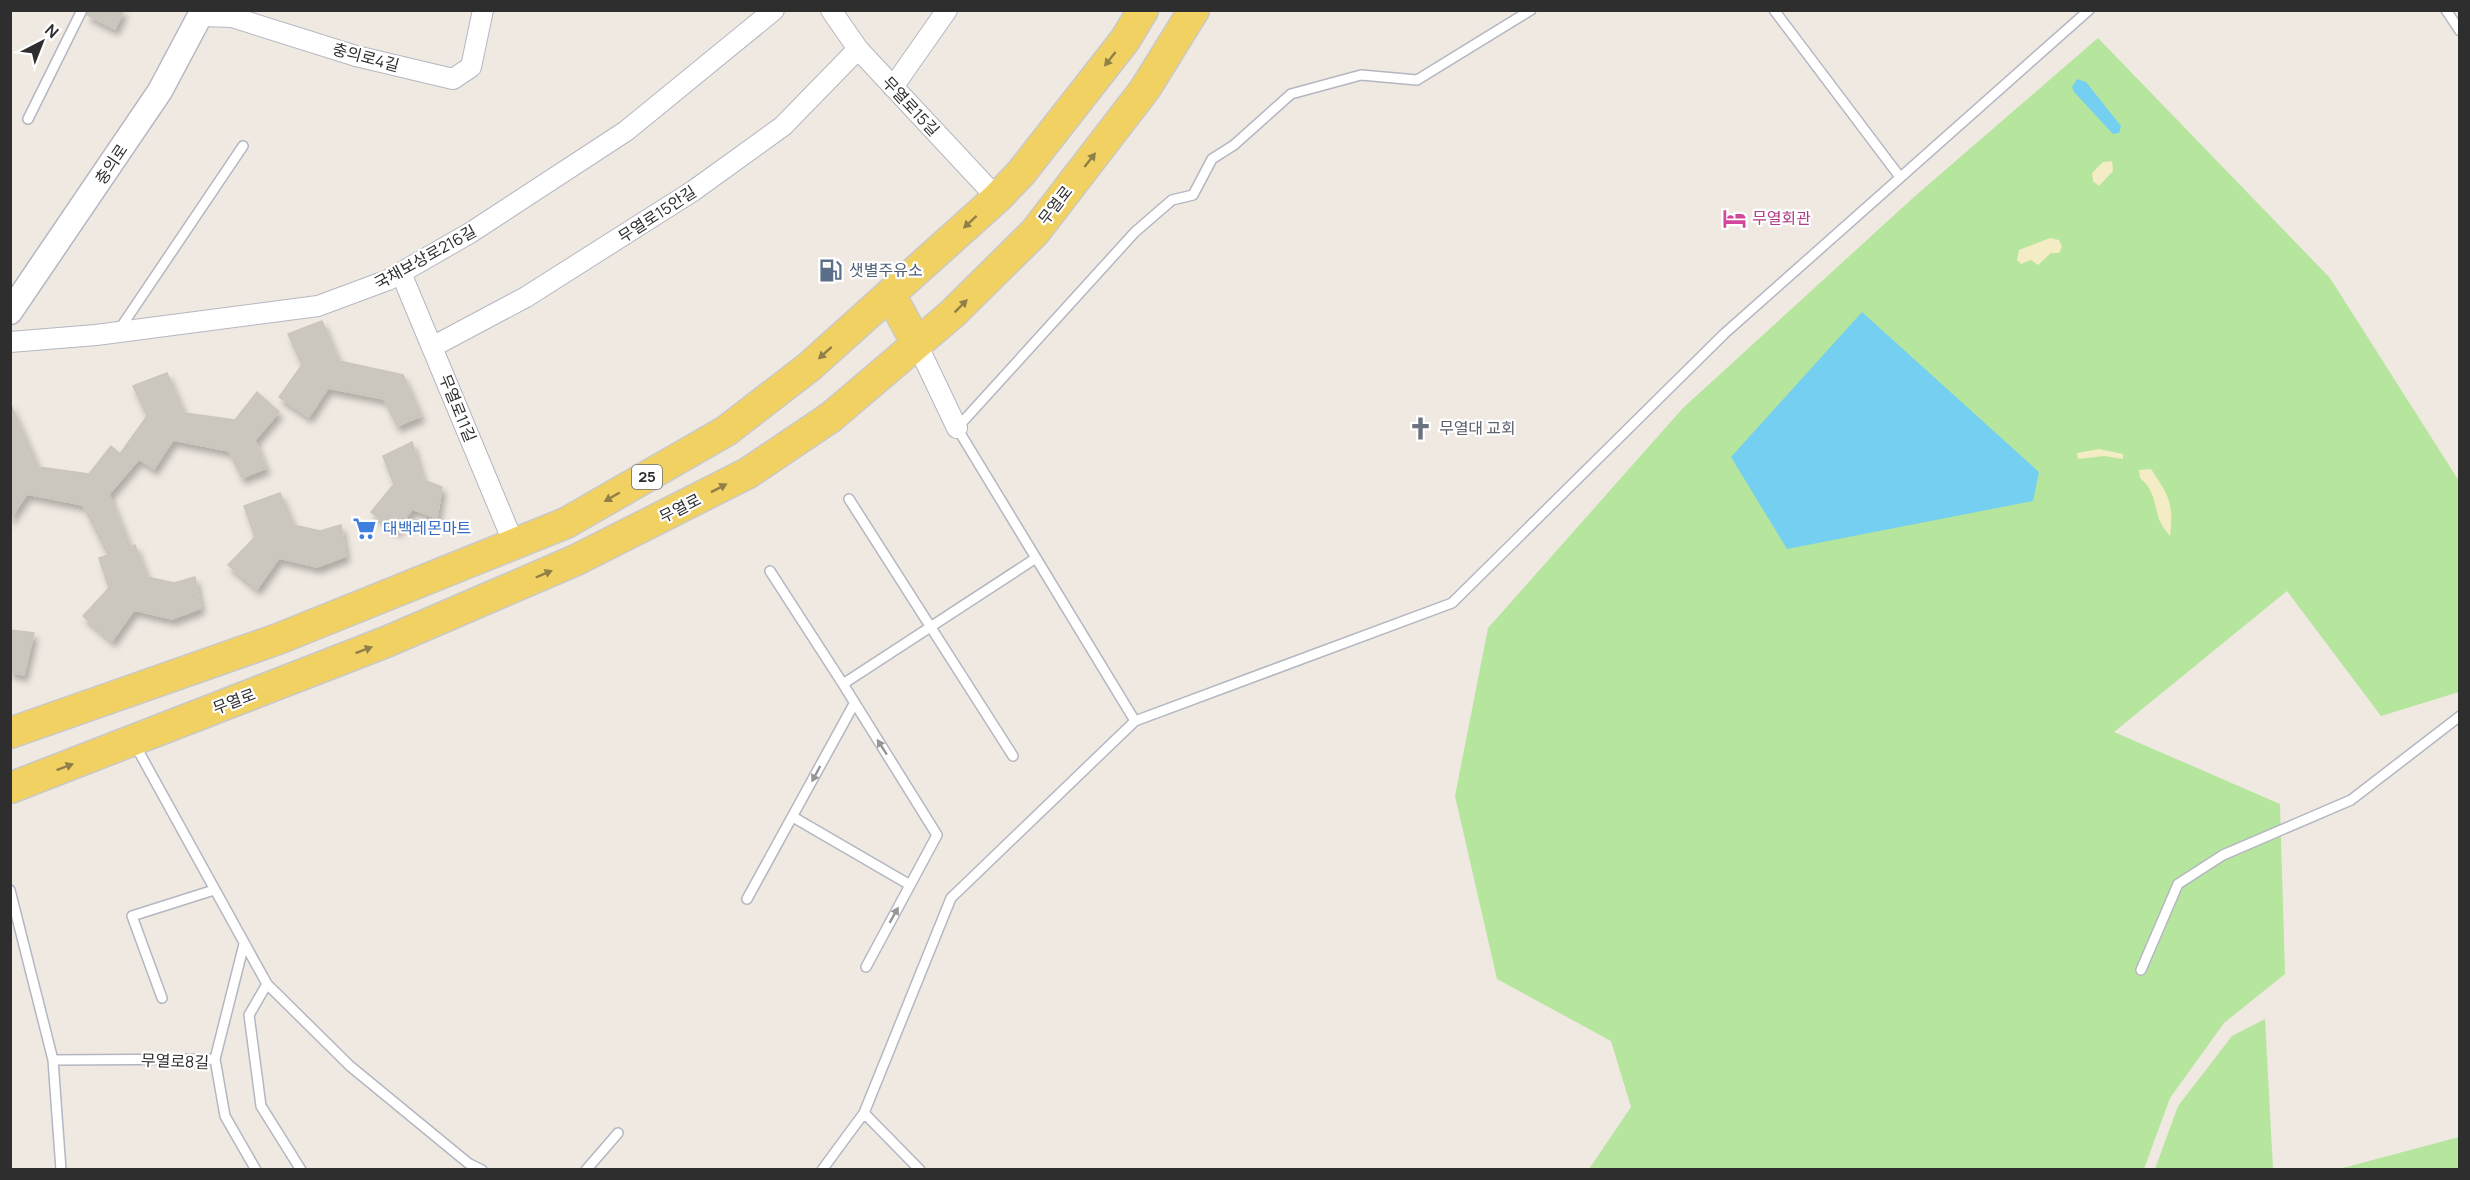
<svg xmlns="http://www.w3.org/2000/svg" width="2470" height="1180" viewBox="0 0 2470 1180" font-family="Manrope,'Noto Sans KR',sans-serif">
	<defs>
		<filter id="shadow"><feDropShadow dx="3.5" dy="6" stdDeviation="3" flood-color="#0004"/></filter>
	</defs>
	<rect width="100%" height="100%" fill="#efe9e1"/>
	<path fill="#b6e59e" d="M 2098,38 L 2330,278 L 2459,481 L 2459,692 L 2381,716 L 2287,591 L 2114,732 L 2280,804 L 2285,974 L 2224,1023 L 2170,1098 L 2144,1169 L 1589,1169 L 1631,1107 L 1611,1041 L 1497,979 L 1455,796 L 1488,628 L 1683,408 L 1914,197 Z
		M 2265,1019 L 2273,1169 L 2155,1169 L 2178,1106 L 2232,1036 Z
		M 2459,1137 L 2459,1169 L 2339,1169 Z"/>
	<path fill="#f3ecc5" d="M 2112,161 L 2113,171 L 2099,186 L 2093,181 L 2092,173 L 2103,162 Z
		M 2050,238 L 2059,240 L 2062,247 L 2059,253 L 2051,253 L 2038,265 L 2031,260 L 2021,264 L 2017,260 L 2019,250 Z
		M 2099,449 L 2123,454 L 2123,459 L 2104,456 L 2078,459 L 2077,453 Z
		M 2151,469 C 2169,496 2174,503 2170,536 C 2166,531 2161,525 2159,519 C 2154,503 2154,489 2140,478 L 2139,470 Z"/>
	<path fill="#75cff0" d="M 2077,79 L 2086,82 L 2121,126 L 2119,133 L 2113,134 L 2074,92 L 2072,87 Z
		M 1862,312 L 2039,472 L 2033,501 L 1787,549 L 1731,457 Z"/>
	<path fill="#cbc7bf" stroke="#cbc5ba" stroke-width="1.5" filter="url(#shadow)" d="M 89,10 L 124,10 L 115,29 L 87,15 Z
		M 322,321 L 339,361 L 403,375 L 421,416 L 397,426 L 384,399 L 328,388 L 309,417 L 279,397 L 302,365 L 288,334 Z
		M 167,373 L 184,413 L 235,420 L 257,392 L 279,412 L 255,440 L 266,468 L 242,478 L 229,451 L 173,440 L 154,469 L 139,459 L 109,494 L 130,547 L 135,545 L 147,577 L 174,583 L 195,577 L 201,608 L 172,619 L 134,610 L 112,641 L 83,616 L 109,588 L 99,558 L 108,555 L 83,505 L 27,494 L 10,519 L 10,403 L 38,467 L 89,474 L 111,446 L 120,454 L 147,416 L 133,386 Z
		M 412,442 L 423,480 L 442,487 L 437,518 L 412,509 L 397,531 L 371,512 L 394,484 L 383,456 Z
		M 280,493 L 293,525 L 320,531 L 341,525 L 346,556 L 317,567 L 279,558 L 257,589 L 228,565 L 255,537 L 244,506 Z
		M 10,630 L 34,633 L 24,675 L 10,672 Z"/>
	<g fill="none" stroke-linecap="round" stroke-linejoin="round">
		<defs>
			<path id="service" d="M 1774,10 L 1900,177
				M 2446,10 L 2460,31
				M 28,119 L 82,10
				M 119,330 L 243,146
				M 849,499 L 1013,756
				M 770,571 L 843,684
				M 1135,721 L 957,428 L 1135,232 L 1172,200 L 1193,195 L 1212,159 L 1234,145 L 1291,94 L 1361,75 L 1417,80 L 1531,10
				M 134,743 L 267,984 L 249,1015 L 261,1106 L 301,1170
				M 793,817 L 910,885
				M 10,890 L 53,1060 L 61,1170
				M 747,899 L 854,704
				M 866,967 L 937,835 L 843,684 L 1036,558
				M 2141,970 L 2178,884 L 2223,855 L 2351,800 L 2460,716
				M 267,984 L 350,1066 L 468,1163 L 482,1170
				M 162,998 L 132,916 L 214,890
				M 215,1059 L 244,944
				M 53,1060 L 215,1059 L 225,1116 L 256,1170
				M 864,1113 L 920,1170
				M 586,1170 L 618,1133
				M 822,1170 L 864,1113 L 951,898 L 1135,721 L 1452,603 L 1724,334 L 2089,10"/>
			<path id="minor" d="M 831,10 L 858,49 L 997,198
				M 203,16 L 232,17 L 356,56 L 453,79 L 471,67 L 483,10
				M 893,87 L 947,10
				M 401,273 L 514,544
				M 10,342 L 96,335 L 318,306 L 388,280 L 470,233 L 626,131 L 774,10
				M 917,344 L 957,428
				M 432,347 L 526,297 L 693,191 L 783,126 L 858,49"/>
			<path id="tertiary" d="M 10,312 L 160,91 L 203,10"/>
			<path id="primary" d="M 890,294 L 917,344
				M 10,733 L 278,639 L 566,523 L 726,431 L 809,367 L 997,198 L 1021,173 L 1125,40 L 1143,10
				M 10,788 L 386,642 L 576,560 L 748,473 L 831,417 L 952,314 L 1035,232 L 1145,89 L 1194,10"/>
		</defs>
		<use href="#service" stroke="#b4b7c1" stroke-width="12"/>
		<use href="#minor" stroke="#b4b7c1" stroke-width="22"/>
		<use href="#tertiary" stroke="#b4b7c1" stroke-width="27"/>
		<use href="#primary" stroke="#c9c9c9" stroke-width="33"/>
		<use href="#service" stroke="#fff" stroke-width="9"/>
		<use href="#minor" stroke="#fff" stroke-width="20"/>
		<use href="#tertiary" stroke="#fff" stroke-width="24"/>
		<use href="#primary" stroke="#f2d163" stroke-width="30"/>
	</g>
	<defs><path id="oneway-solid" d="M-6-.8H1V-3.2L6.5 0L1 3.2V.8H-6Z" transform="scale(1.5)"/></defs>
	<g fill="#908048">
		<use href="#oneway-solid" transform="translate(1110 59) rotate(128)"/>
		<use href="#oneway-solid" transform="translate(1090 160) rotate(-52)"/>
		<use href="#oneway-solid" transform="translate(970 222) rotate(137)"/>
		<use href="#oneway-solid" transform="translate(961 306) rotate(-45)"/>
		<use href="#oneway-solid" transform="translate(825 353) rotate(138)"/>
		<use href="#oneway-solid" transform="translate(719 488) rotate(-27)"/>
		<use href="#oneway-solid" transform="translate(612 497) rotate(150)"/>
		<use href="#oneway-solid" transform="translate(544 574) rotate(-23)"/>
		<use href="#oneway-solid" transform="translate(364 650) rotate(-21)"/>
		<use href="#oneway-solid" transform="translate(65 767) rotate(-21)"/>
	</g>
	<g fill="#969696">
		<use href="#oneway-solid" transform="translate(882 747) rotate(-123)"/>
		<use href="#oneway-solid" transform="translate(816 774) rotate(118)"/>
		<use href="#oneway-solid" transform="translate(894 915) rotate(-61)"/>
	</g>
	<defs>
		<symbol id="hotel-bare" viewBox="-9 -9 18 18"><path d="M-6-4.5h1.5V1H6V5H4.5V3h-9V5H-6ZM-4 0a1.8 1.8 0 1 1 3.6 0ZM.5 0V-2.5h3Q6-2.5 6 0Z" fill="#d1479c" stroke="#fff" stroke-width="2.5" paint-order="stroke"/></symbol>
		<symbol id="fuel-bare" viewBox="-9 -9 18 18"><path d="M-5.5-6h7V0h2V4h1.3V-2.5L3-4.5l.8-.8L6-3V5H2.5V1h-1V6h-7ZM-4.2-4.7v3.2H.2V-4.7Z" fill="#5c6f8a" stroke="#fff" stroke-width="2.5" paint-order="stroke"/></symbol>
		<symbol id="church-bare" viewBox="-9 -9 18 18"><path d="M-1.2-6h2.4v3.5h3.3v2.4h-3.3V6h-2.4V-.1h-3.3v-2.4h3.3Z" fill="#6b7280" stroke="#fff" stroke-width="2.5" paint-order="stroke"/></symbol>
		<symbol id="supermarket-bare" viewBox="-9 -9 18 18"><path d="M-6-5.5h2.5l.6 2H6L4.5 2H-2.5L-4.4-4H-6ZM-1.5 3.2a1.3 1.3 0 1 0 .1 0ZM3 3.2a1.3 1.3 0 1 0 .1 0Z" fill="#3f7fe0" stroke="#fff" stroke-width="2.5" paint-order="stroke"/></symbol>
	</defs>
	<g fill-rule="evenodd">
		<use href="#hotel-bare" x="1718" y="202" width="33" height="33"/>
		<use href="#fuel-bare" x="814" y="254" width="33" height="33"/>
		<use href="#church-bare" x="1404" y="412" width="33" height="33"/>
		<use href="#supermarket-bare" x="348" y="512" width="33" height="33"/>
	</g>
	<g text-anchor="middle" stroke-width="4.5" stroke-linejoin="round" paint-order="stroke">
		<rect fill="#fff" stroke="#6d6d6d" stroke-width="1.5" x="632" y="465" width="30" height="24" rx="4.5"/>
		<g font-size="15" font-weight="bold" fill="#2e2e2e">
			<text x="647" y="482">25</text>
		</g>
		<g font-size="16" fill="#2e2e2e" stroke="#fff">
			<text transform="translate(366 57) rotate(15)" y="6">충의로4길</text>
			<text transform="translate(911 106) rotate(47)" y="6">무열로15길</text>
			<text transform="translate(111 164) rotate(-56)" y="6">충의로</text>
			<text transform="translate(1055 205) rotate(-52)" y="6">무열로</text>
			<text transform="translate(657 214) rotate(-33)" y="6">무열로15안길</text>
			<text transform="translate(425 257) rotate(-29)" y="6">국채보상로216길</text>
			<text transform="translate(458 408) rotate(68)" y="6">무열로11길</text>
			<text transform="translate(680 508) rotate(-27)" y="6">무열로</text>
			<text transform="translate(234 701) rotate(-21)" y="6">무열로</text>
			<text transform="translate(175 1061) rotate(2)" y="6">무열로8길</text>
		</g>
		<g font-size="16" fill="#b23c85" stroke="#fff" text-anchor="start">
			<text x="1752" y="224">무열회관</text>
		</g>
		<g font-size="16" fill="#4e5e75" stroke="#fff" text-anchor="start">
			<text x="849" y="276">샛별주유소</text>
		</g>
		<g font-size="16" fill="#5b616d" stroke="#fff" text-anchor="start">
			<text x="1439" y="434">무열대 교회</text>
		</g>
		<g font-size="16" fill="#366cbe" stroke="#fff" text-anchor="start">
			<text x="383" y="534">대백레몬마트</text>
		</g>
	</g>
	<rect width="2470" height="1180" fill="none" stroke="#2e2e2e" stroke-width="24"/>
	<g transform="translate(42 42) rotate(42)" stroke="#ffffff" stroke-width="4.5" paint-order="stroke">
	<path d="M0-4.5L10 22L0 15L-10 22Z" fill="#2e2e2e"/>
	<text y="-9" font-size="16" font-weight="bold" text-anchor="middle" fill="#2e2e2e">N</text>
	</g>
</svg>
